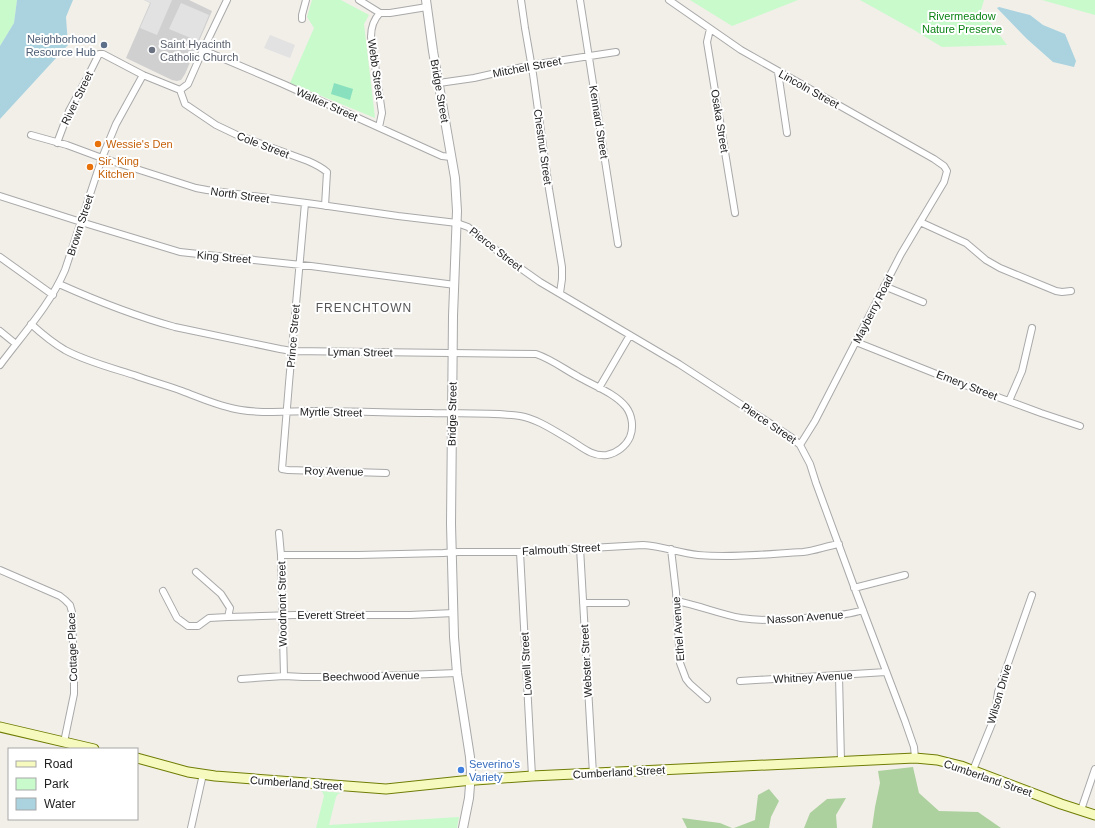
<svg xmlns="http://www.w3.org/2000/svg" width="1095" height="828" viewBox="0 0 1095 828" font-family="Helvetica,sans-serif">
	<rect width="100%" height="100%" fill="#f2efe9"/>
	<path fill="#d0d0d0" d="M 144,0 L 189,0 L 212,11 L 185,74 L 181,80 L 177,81 L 172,80 L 126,58 L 150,3 Z"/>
	<path fill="#add19e" d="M 913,767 L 919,793 L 939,811 L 978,812 L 1001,828 L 872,828 L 875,807 L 880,783 L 878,771 Z
		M 769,789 L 779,801 L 771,817 L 769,828 L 734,828 L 755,820 L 758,795 Z
		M 846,798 L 836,815 L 837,828 L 804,828 L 810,813 L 827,799 Z
		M 682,818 L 720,823 L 732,828 L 687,828 Z"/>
	<path fill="#c8facc" d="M 0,0 L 17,0 L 14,23 L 0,46 Z
		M 312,0 L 341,0 L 369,15 L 364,24 L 375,118 L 290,83 L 314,28 L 307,17 Z
		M 690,0 L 798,0 L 732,26 Z
		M 860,0 L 984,0 L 981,10 L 1007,45 L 942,47 L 914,30 Z
		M 1042,0 L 1095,0 L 1095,15 Z
		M 321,791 L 342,793 L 338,794 L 336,797 L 329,825 L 459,817 L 457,828 L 316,828 L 324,796 L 323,793 Z"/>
	<path fill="#88e0be" d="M 334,83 L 353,89 L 350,100 L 331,94 Z"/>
	<path fill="#e2e2e2" d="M 144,0 L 172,0 L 157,35 L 140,28 L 151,3 Z
		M 181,3 L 209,15 L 198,41 L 169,29 Z
		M 270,35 L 295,45 L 290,58 L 264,48 Z"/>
	<path fill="#aad3df" d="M 17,0 L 73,0 L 66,17 L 68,45 L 0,119 L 0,46 L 14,23 Z
		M 999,7 L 1030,15 L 1043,25 L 1065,34 L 1076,61 L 1074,67 L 1053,62 L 1027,39 L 997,8 Z"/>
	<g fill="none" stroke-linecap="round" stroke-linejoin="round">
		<defs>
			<path id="minor" d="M 359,0 L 380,13 L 390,13 L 427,7
				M 521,0 L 525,28 L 533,74 L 549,189 L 562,267 L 562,279 L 560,293
				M 580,0 L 618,244
				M 669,0 L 741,50 L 934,159 L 944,166 L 947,171 L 944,182 L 901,254 L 815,421 L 800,445
				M 302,19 L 302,15 L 306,0
				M 710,29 L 707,42 L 735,213
				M 203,50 L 283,84 L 442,156 L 451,157
				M 778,72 L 787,133
				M 439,83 L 474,78 L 531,65 L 616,52
				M 180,90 L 185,104 L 216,125 L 237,135 L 308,161 C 315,164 321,167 327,172 L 325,206
				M 180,90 L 188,84 L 203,50 L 227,0
				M 379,127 L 382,113 L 371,37 C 371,27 373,20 380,13
				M 31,135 L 67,145 L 102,158 L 196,188 L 207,190 L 314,204 L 398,216 L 457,223 L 468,227 L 506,258 L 540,282 L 679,364 L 791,437 L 800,445 L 810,464 L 816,483 L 856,592 L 905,721 L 914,747 L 915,758
				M 57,143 L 69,111 L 87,78 L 99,54 L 103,54 L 143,75 L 180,90
				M 0,196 L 81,222 L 180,252 L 311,266 L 455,285
				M 305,203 L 289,383 L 282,469 L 288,470 L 386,473
				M 920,222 L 966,243 L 986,260 L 1000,268 L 1056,291 L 1062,292 L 1071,291
				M 0,257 L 53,295
				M 884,286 L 923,302
				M 31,324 C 42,334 53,343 65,350 C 85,361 112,368 134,375 C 150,381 166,385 182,391 C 201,398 220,407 241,410 C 265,414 290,411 314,411 C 353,411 392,413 430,413 C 459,414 492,412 520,416 C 538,419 556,432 572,441 C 583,448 593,457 607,455 C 617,453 626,446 630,437 C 634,427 632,415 626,407 C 615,393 592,385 577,376 C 564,369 551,359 536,354 L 292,351 L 280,349 L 175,327 C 135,316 97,301 59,284
				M 0,331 L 16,344
				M 856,342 L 954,381 L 1041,413 L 1080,426
				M 0,365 C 23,334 50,305 65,270 L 102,158 L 116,124 L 143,75
				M 599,388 L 630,335
				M 1009,401 L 1022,371 L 1032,328
				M 279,533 L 281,555 L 284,676
				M 580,548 L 593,774
				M 671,549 L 676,592 L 680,663 L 686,679 L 690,684 L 707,699
				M 520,552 L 532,776
				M 281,555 L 358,555 L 443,553 L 458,552 L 520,552 L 643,545 C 662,546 679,553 698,555 C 732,558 768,554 803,552 C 815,551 826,546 839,544
				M 0,570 L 60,596 L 65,600 L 70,605 L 72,612 L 74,673 L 74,694 L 64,742
				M 196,572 L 221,594 L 230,608 L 228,617
				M 854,588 L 905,575
				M 163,591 L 177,618 L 188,626 L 198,626 L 209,618 L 228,617 L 294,615 L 410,615 L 454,613
				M 676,601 C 698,605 719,614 741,618 C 767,622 792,619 818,617 C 833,616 848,615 863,610
				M 583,603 L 626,603
				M 839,676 L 841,761
				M 241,679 L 284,676 L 303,677 L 353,677 L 457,673
				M 740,681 L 886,672
				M 973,770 L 993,721 L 996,707 L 998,692 L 1032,595
				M 1081,810 L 1095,769
				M 191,828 L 203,774"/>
			<path id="tertiary" d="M 426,0 L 433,51 L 455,178 L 457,211 L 453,316 L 451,524 L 454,637 L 457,673 L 470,757 L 471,772 L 469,798 L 463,828"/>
			<path id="secondary" d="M 0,727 L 94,749
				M 137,758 L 188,772 L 215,776 L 386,789 L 462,781 L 532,776 L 915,758 L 937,760 L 961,766 L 1061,804 L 1095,815"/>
		</defs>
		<use href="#minor" stroke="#a9a9a9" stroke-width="8"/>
		<use href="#tertiary" stroke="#a9a9a9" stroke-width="10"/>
		<use href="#secondary" stroke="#707d05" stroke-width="11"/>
		<use href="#minor" stroke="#fff" stroke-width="6"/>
		<use href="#tertiary" stroke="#fff" stroke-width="8"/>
		<use href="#secondary" stroke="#f7fabf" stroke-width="9"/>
	</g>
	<circle fill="#5c6f8a" stroke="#fff" stroke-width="1.5" cx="104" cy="45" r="4"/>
	<circle fill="#6b7280" stroke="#fff" stroke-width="1.5" cx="152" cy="50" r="4"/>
	<g fill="#e8710a" stroke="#fff" stroke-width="1.5">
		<circle cx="98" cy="144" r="4"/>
		<circle cx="90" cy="167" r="4"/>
	</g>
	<circle fill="#3f7fe0" stroke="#fff" stroke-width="1.5" cx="461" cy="770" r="4"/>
	<g text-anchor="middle" stroke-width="4" stroke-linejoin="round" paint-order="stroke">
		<g font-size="11" fill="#0c8416" stroke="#fff">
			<text x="962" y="20">Rivermeadow<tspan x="962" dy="13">Nature Preserve</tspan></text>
		</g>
		<g font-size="11" fill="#4e5e75" stroke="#fff" text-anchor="end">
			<text x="96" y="43">Neighborhood<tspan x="96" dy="13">Resource Hub</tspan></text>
		</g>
		<g font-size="11" fill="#5b616d" stroke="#fff" text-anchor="start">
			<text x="160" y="48">Saint Hyacinth<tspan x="160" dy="13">Catholic Church</tspan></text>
		</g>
		<g font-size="11" fill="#222" stroke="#fff">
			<text transform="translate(527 67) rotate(-11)" y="4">Mitchell Street</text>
			<text transform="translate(376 69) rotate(82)" y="4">Webb Street</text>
			<text transform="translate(809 89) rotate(29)" y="4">Lincoln Street</text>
			<text transform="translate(440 91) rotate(80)" y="4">Bridge Street</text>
			<text transform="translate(77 98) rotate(-64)" y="4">River Street</text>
			<text transform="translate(327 104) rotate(24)" y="4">Walker Street</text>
			<text transform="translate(720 121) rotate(81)" y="4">Osaka Street</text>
			<text transform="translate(599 122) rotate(81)" y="4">Kennard Street</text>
			<text transform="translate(263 145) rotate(21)" y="4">Cole Street</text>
			<text transform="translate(543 147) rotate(82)" y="4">Chestnut Street</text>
			<text transform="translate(240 195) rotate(8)" y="4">North Street</text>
			<text transform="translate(80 225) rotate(-72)" y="4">Brown Street</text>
			<text transform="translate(496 249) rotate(38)" y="4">Pierce Street</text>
			<text transform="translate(224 257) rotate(5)" y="4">King Street</text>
			<text transform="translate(873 309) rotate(-63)" y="4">Mayberry Road</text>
			<text transform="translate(293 336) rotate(-85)" y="4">Prince Street</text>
			<text transform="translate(360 352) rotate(1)" y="4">Lyman Street</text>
			<text transform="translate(967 385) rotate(21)" y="4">Emery Street</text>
			<text transform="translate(331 412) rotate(1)" y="4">Myrtle Street</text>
			<text transform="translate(452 414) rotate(-89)" y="4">Bridge Street</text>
			<text transform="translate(769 423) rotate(34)" y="4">Pierce Street</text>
			<text transform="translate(334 471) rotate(1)" y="4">Roy Avenue</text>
			<text transform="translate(561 549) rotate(-3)" y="4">Falmouth Street</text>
			<text transform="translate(282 604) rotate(-91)" y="4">Woodmont Street</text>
			<text x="331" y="619">Everett Street</text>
			<text transform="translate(805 617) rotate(-4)" y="4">Nasson Avenue</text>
			<text transform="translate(678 629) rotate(-94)" y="4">Ethel Avenue</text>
			<text transform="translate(72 647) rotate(-92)" y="4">Cottage Place</text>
			<text transform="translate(586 661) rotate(-93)" y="4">Webster Street</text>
			<text transform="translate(526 664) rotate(-93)" y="4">Lowell Street</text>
			<text transform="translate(371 676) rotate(-1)" y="4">Beechwood Avenue</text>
			<text transform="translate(813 677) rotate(-3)" y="4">Whitney Avenue</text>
			<text transform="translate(999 694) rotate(-74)" y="4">Wilson Drive</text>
			<text transform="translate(619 772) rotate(-3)" y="4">Cumberland Street</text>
			<text transform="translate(988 778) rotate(19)" y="4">Cumberland Street</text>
			<text transform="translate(296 783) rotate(4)" y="4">Cumberland Street</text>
		</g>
		<g font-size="11" fill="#c56008" stroke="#fff" text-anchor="start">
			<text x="106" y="148">Wessie's Den</text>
			<text x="98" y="165">Sir. King<tspan x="98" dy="13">Kitchen</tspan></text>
		</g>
		<g font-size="11" fill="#366cbe" stroke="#fff" text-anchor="start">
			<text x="469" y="768">Severino's<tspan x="469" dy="13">Variety</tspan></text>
		</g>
		<g font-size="12" letter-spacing="1" fill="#555" stroke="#fff">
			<text x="364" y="312">FRENCHTOWN</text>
		</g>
	</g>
	<rect x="8" y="748" width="130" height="72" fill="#ffffff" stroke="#a7a7a7"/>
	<rect x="16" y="761" width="20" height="6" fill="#f7fabf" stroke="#a7a7a7"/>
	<text x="44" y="768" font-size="12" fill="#222222">Road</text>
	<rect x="16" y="778" width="20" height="12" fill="#c8facc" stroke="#a7a7a7"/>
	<text x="44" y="788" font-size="12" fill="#222222">Park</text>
	<rect x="16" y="798" width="20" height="12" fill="#aad3df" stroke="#a7a7a7"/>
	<text x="44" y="808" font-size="12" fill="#222222">Water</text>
</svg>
